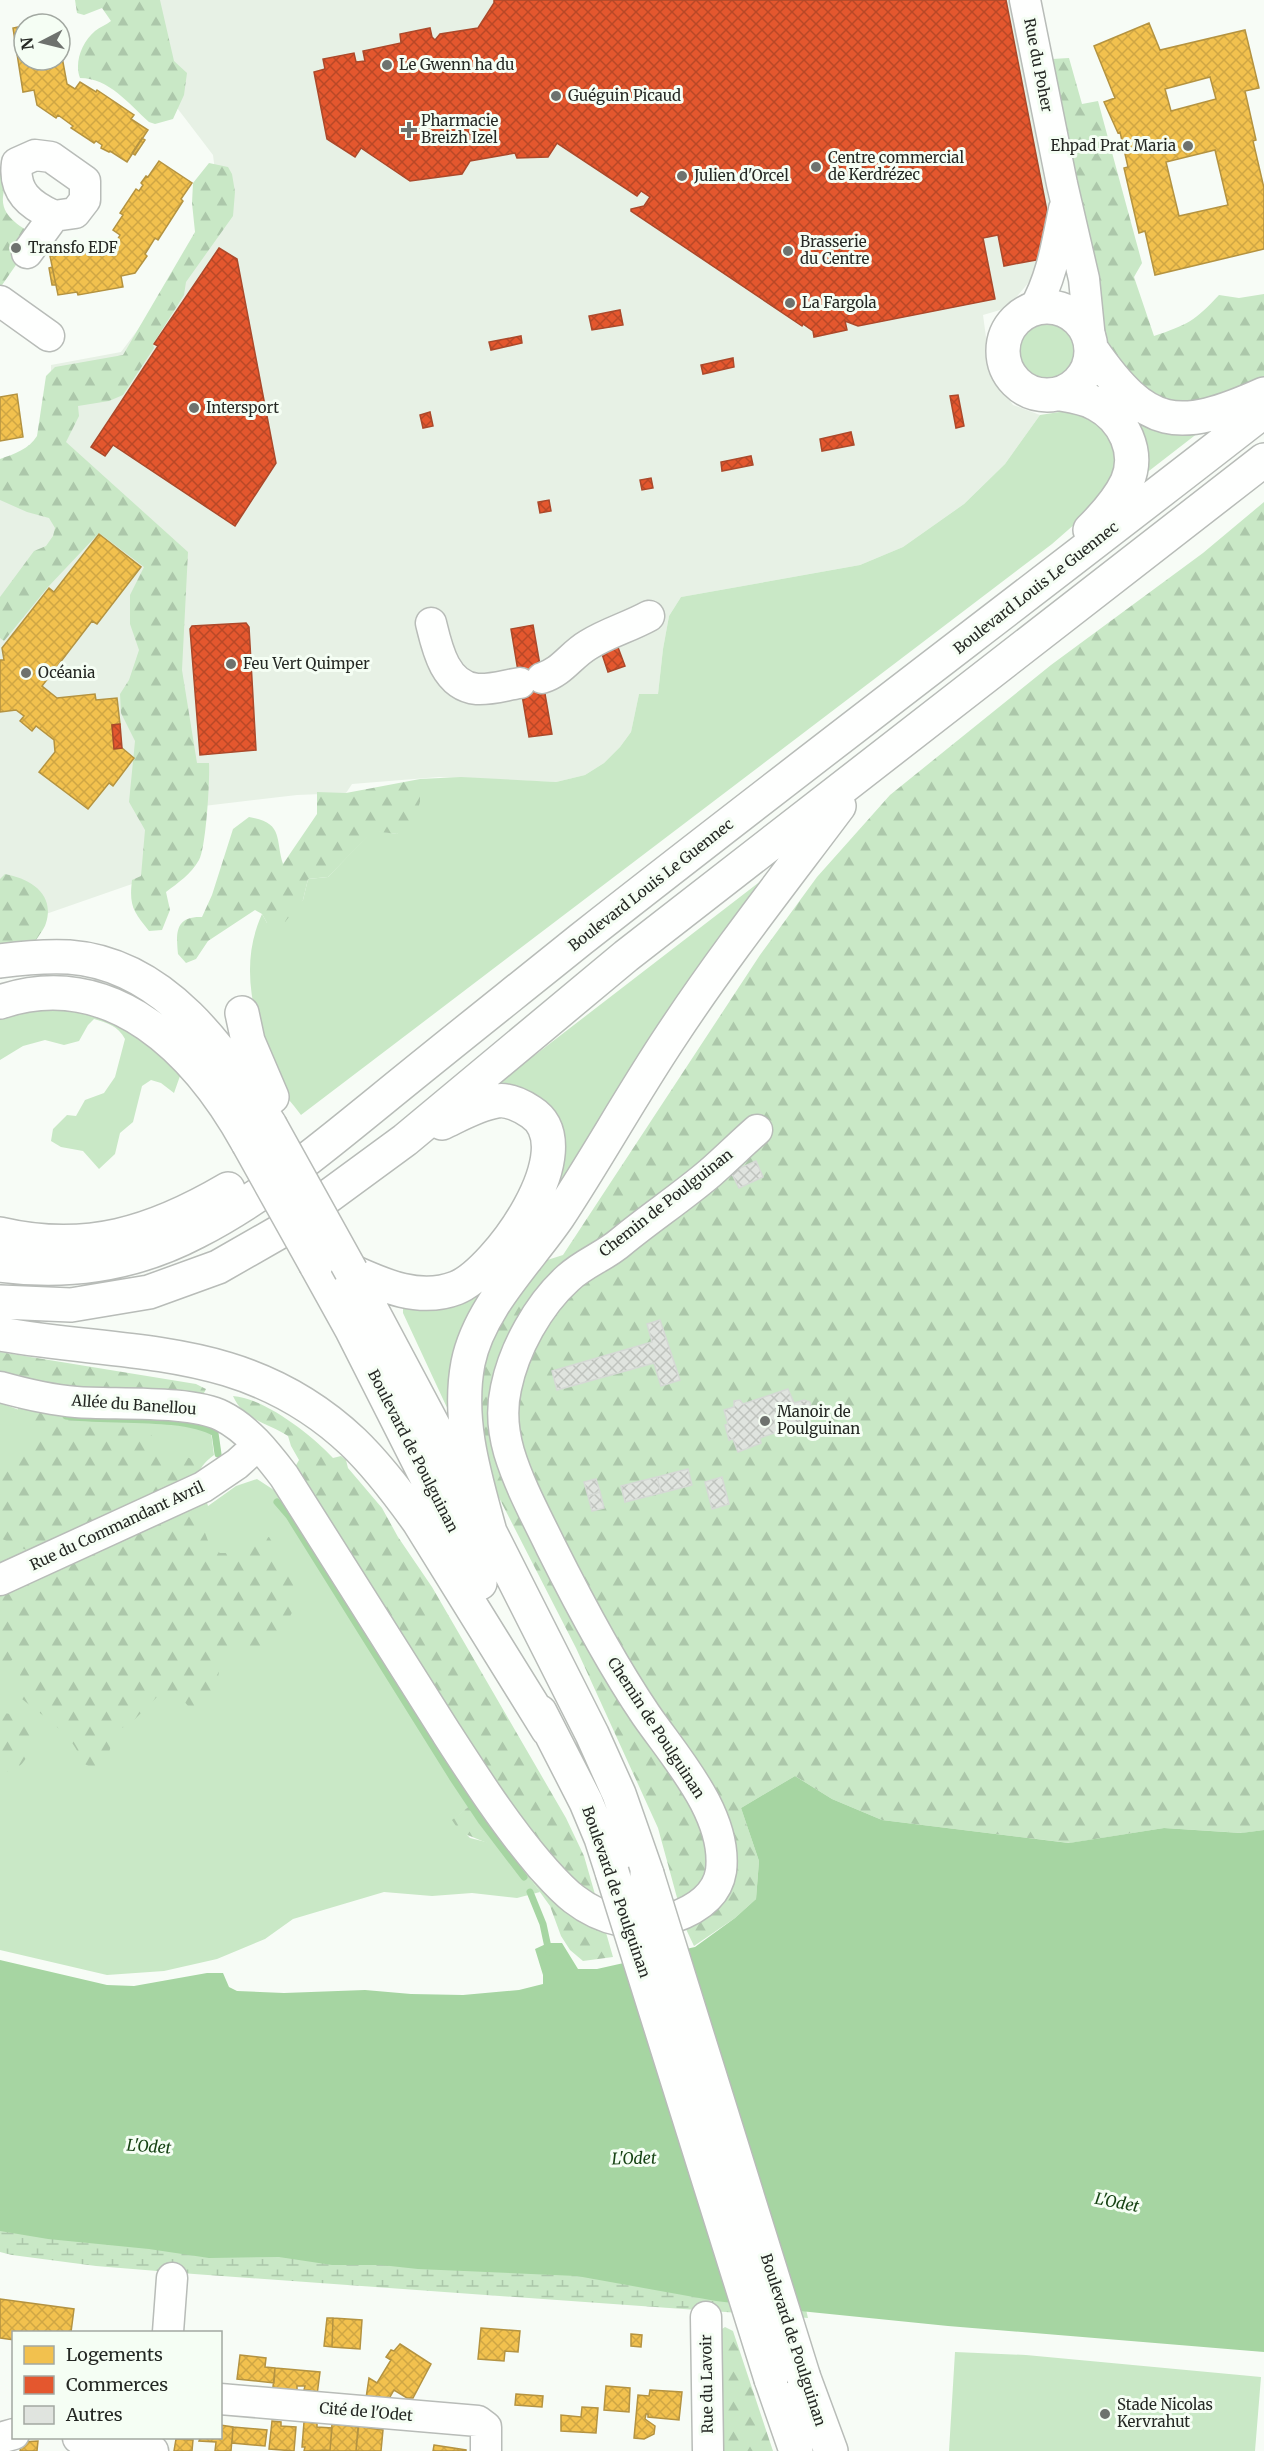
<svg xmlns="http://www.w3.org/2000/svg" width="1264" height="2451" viewBox="0 0 1264 2451" font-family="Merriweather,serif">
  <defs>
    <pattern id="forest-firs" width="22" height="20" patternUnits="userSpaceOnUse" patternTransform="scale(1.5)"><rect width="22" height="20" fill="#c9e8c6"/><path d="M5 1l3.5 6h-7zM16 11l3.5 6h-7z" fill="#acc7aa"/></pattern>
    <pattern id="wetland-marsh" width="20" height="14" patternUnits="userSpaceOnUse" patternTransform="scale(1.5)"><rect width="20" height="14" fill="#c9e8c6"/><path d="M1 5h8M5 5V1M11 12h8M15 12V8" fill="none" stroke="#acc7aa"/></pattern>
    <pattern id="homes-cross-hatch" width="8" height="8" patternUnits="userSpaceOnUse" patternTransform="scale(1.5)"><rect width="8" height="8" fill="#f2c14e"/><path d="M0 0l8 8M0 8l8-8" fill="none" stroke="#cfa644"/></pattern>
    <pattern id="shops-cross-hatch" width="8" height="8" patternUnits="userSpaceOnUse" patternTransform="scale(1.5)"><rect width="8" height="8" fill="#e4572e"/><path d="M0 0l8 8M0 8l8-8" fill="none" stroke="#b94827"/></pattern>
    <pattern id="building-cross-hatch" width="8" height="8" patternUnits="userSpaceOnUse" patternTransform="scale(1.5)"><rect width="8" height="8" fill="#e0e4df"/><path d="M0 0l8 8M0 8l8-8" fill="none" stroke="#c0c4bf"/></pattern>
  </defs>
  <rect width="100%" height="100%" fill="#f7fcf6"/>
  <!-- built -->
  <path fill="#e7f1e5" d="M121 0H1009L1050 208 1035 275 1007 308 983 315 991 375 1013 405 1040 415 1005 464 964 504 903 547 860 565 681 597 669 616 663 649 658 694H639L631 732 620 747 604 763 585 775 556 782 439 777 352 784 346 793 297 795 187 808 178 868 0 930V465L51 434V365L121 352 221 219 213 155 139 58Z"/>
  <!-- green -->
  <path fill="#c9e8c6" d="M1017 353a30 30 0 1 1 60 0a30 30 0 1 1-60 0Z
    M1072 410 1092 413 1116 434 1119 474 1092 509 1052 544 301 1115C292 1103 280 1090 273 1077 269 1067 267 1056 264 1046 250 1001 242 958 262 914L267 923 303 900 308 879 328 877 373 830 397 834 420 802V779L461 777 556 782 585 775 604 763 620 747 631 732 639 694H658L663 649 669 616 681 597 860 565 903 547 964 504 1005 464 1040 415Z
    M1137 414 1207 426 1145 474 1135 425Z
    M788 860 449 1412 403 1313V1301L433 1303 560 1156 489 1085 519 1059 535 1055Z
    M68 1004C114 1023 146 1036 180 1076L174 1093 161 1083 151 1080 142 1086 133 1122 120 1133 115 1154 99 1169 83 1151 61 1147 51 1141 53 1129 67 1115 76 1116 85 1100 104 1093 115 1077 125 1039C118 1026 108 1023 94 1019L88 1025 79 1041 64 1045 45 1040 23 1046 0 1060V1013Z
    M0 1403 25 1412 105 1417 198 1419 211 1432 214 1455C190 1473 201 1480 208 1506L236 1486 257 1479 280 1494 477 1800 453 1820 470 1838 490 1843 512 1853 540 1892 517 1898 472 1893 432 1896 384 1892 293 1919 265 1939 217 1959 164 1971 107 1975 0 1950Z
    M955 2352 1026 2355 1261 2377 1255 2451H949Z"/>
  <!-- forest -->
  <path fill="url(#forest-firs)" d="M75 0H160L174 61 187 73 184 95 173 119 155 124 149 122C129 104 109 78 80 78 74 62 82 42 95 31 100 27 106 25 111 21L102 8 84 15 77 13Z
    M1069 58 1082 104 1098 101 1142 263 1134 277 1154 336C1187 325 1195 321 1219 295L1239 298 1264 294V381L1208 403 1149 401 1105 357 1052 59Z
    M209 163 228 167 232 174 235 192 233 216 186 282 184 295 153 344 154 348 123 395 109 401 78 406 79 416 66 442 188 552 182 670 197 763H209C210 780 206 848 199 860 191 874 178 883 166 892L170 910 162 930 149 931C133 911 129 906 132 880L141 876 145 830 129 802 135 741 121 713 120 694 129 680 139 650 130 624V595L144 567 99 533 48 587 4 641 0 638V597L34 551 46 546 53 536 55 528 49 518 27 512 0 500V459C14 454 29 449 37 436L46 376 55 367 123 355 195 232 192 203 193 183Z
    M0 167 5 172C5 181 4 188 3 197 1 217 22 227 36 236L0 288Z
    M1264 502V1830L1242 1833 1164 1828 1070 1843 882 1820 832 1799 795 1776 741 1808 759 1861 756 1899 735 1918 694 1946 685 1927 658 1828 576 1648 495 1490 475 1419 476 1377 489 1338 541 1262 563 1255 760 955 817 877 890 795 1051 665 1203 553Z
    M420 779V802L413 823 397 834 373 831 328 877 308 879 303 900 285 922 267 923 262 914 255 910 208 941 196 959 186 963 178 954C176 933 175 916 202 917L212 895 233 829 249 817C284 823 275 838 283 864L317 814V792L346 793Z
    M5 874C31 879 55 894 46 923 44 930 37 937 34 944L0 947V879Z
    M0 1352 196 1384 206 1389 203 1395 136 1396 144 1425 155 1440 153 1452C172 1459 181 1449 200 1465L187 1504 199 1517 210 1546 220 1553H242L257 1539 269 1537 302 1591 287 1623 272 1642 251 1651 239 1650 220 1660C219 1681 215 1693 202 1709L188 1706 176 1691H163L129 1725 111 1732C113 1748 108 1760 96 1770L81 1762C78 1738 41 1715 22 1699L20 1675 25 1666 22 1650 4 1668 0 1684V1586L33 1553 0 1538V1451L4 1459 31 1455 39 1428 18 1419V1382L0 1377Z
    M233 1396C264 1398 312 1435 333 1458L341 1456 346 1460 348 1468 382 1508 398 1537 432 1587 566 1818 584 1856 613 1957 583 1961 570 1950 561 1936 550 1906 512 1853 460 1832 452 1820 477 1800 295 1467 299 1460 291 1446 288 1436C269 1423 243 1420 233 1396Z
    M1 1713C24 1714 38 1724 31 1748 28 1756 22 1766 14 1770 10 1772 4 1772 0 1773Z
    M725 2327 733 2331 773 2451H717L716 2333Z"/>
  <!-- wetland -->
  <path fill="url(#wetland-marsh)" d="M0 2173 788 2232 808 2318 194 2274 96 2266 12 2255 0 2252Z"/>
  <!-- water -->
  <path fill="#a6d5a2" d="M795 1776 832 1799 882 1820 1069 1843 1164 1828 1241 1833 1264 1830V2352L948 2326 800 2311 716 2301 577 2276 418 2269 381 2265H332L279 2257 209 2258 149 2249 48 2239 0 2231V1960L107 1985 134 1986 207 1973H223L229 1987 237 1991 284 1993 365 1990 411 1994 463 1995 519 1990 543 1984V1975L535 1949 548 1943H562L578 1969H597L695 1947 735 1918 756 1899 759 1861 741 1808Z"/>
  <!-- homes -->
  <path fill="url(#homes-cross-hatch)" stroke="#b49341" stroke-width="1.5" fill-rule="evenodd" d="M1149 23 1160 50 1245 30 1259 88 1245 91 1256 140 1253 141 1264 188V249L1155 275 1145 231 1139 233 1124 168 1128 167 1120 132 1118 133 1104 102 1115 98 1094 46ZM1210 77 1216 99 1171 111 1165 89ZM1215 150 1228 205 1179 216 1166 162Z
    M23 26 24 60H60V46L67 84 75 89 80 82 96 92 97 90 134 115 131 119 148 130 127 162 110 151 109 152 101 148 102 145 96 141 94 143 71 128 73 126 58 115 56 118 37 105 34 90 23 92 13 28Z
    M142 138 145 140 135 155 132 153Z
    M159 161 192 183 181 199 183 201 158 240 155 238 145 254 147 256 135 273 121 276 123 287 78 295 77 292 58 295 50 256 116 242 120 235 113 230 123 215 120 213 136 189 139 191 143 185 141 183 146 176 148 177Z
    M52 267 56 285H52L49 268Z
    M17 394 23 437 0 441V397Z
    M99 534 141 567 97 624 92 621 42 686 57 698 95 694 96 700 117 698 120 724 112 725 114 749 122 748 134 758 113 786 109 783 88 809 39 772 55 752 54 740 36 726 32 731 20 721 24 716 16 710 0 712V660H4L2 648 49 588 54 592Z
    M0 2299 74 2309 71 2332H14V2340L0 2338Z
    M327 2318H333L332 2347 324 2346Z
    M333 2318 362 2320 360 2349 332 2347Z
    M481 2328 520 2331 518 2352 505 2351 504 2361 478 2359Z
    M631 2334 642 2335 641 2347 631 2346Z
    M400 2344 431 2364 413 2398H407L394 2390 386 2404 365 2405 369 2378 377 2383 391 2360 386 2357 391 2350 394 2351Z
    M240 2355 266 2358 265 2367 275 2368 274 2383 237 2379Z
    M275 2368 320 2372 317 2395 309 2394V2390H304L305 2386H297V2391L272 2396Z
    M606 2386 630 2388 629 2412 604 2410Z
    M650 2390 682 2392 679 2420 648 2417V2414H646L645 2419 655 2426 654 2434 644 2439 634 2438 638 2395 649 2396Z
    M516 2394 543 2396 542 2407 515 2405Z
    M582 2407 598 2408 596 2433 561 2431V2415L581 2417Z
    M272 2421 281 2422V2426L296 2427 294 2451 269 2449Z
    M304 2422 317 2423V2427L332 2428 330 2450 304 2451 305 2447H302Z
    M359 2423 369 2424V2428L383 2430 381 2451H356Z
    M332 2424 358 2427 356 2451H330Z
    M220 2425 233 2427 231 2451H215L216 2442 199 2441 200 2438H220Z
    M233 2427 267 2430 265 2446 232 2443Z
    M176 2439 193 2440 192 2451H174Z
    M38 2441 37 2451H20L22 2442Z
    M434 2445 466 2450V2451H433Z"/>
  <!-- shops -->
  <path fill="url(#shops-cross-hatch)" stroke="#ab492b" stroke-width="1.5" d="M494 0H1006L1047 211 1041 259 1004 266 998 235 983 238 995 299 858 326 845 321 847 330 814 337 813 331 803 324 802 326 631 211V209L644 206 650 197 641 191 637 196 557 143 548 157 517 158 515 153 470 161 462 174 410 181 361 148 355 157 327 139 314 72 325 69 323 59 354 53 356 62 365 61 363 51 401 43 400 34 430 28 432 37 435 40 440 34 478 28 494 3Z
    M219 248 237 259 276 463 235 526 113 445 105 456 91 447 158 346 154 344Z
    M620 310 623 325 592 330 589 316Z
    M521 336 522 343 491 350 489 342Z
    M733 358 734 367 703 374 701 365Z
    M958 395 964 426 956 428 950 396Z
    M430 412 433 426 423 428 420 415Z
    M851 432 854 445 822 451 820 439Z
    M751 456 753 465 722 471 721 462Z
    M651 478 653 488 642 490 640 480Z
    M549 500 551 511 540 513 538 502Z
    M246 623 249 627 256 750 200 755 190 629 192 626Z
    M533 625 552 734 529 737 511 629Z
    M616 642 625 666 608 672 600 648Z
    M120 724 122 748 114 749 112 725Z"/>
  <g fill="none" stroke-linecap="round" stroke-linejoin="round">
    <!-- stream -->
    <path stroke="#a6d5a2" stroke-width="7" d="M66 1416C106 1422 182 1414 215 1433L218 1454
      M277 1502 289 1516 452 1777 482 1822 524 1877
      M530 1892 543 1924 549 1952"/>
  </g>
  <!-- building -->
  <path fill="url(#building-cross-hatch)" stroke="#d5d9d5" stroke-width="1.5" d="M756 1161 763 1177 739 1188 731 1172Z
    M660 1320 680 1380 661 1386 654 1363 557 1390 552 1371 652 1342 647 1324Z
    M788 1389 794 1403 804 1400 810 1402 812 1412 809 1417 810 1421 805 1423V1420L799 1422 800 1424 760 1438 761 1443 738 1452 733 1439 729 1440 725 1425 728 1424 724 1410 734 1407V1401L740 1400 743 1404Z
    M688 1469 692 1485 661 1493 657 1477Z
    M657 1477 661 1493 625 1502 621 1486Z
    M722 1477 729 1504 712 1509 705 1482Z
    M596 1479 600 1492 588 1496 584 1482Z
    M600 1492 604 1508 592 1511 588 1496Z"/>
  <g fill="none" stroke-linecap="round" stroke-linejoin="round">
    <!-- minor casing -->
    <g stroke="#b8bcb8" stroke-width="33">
      <path id="minor" d="M1025 0 1062 184 1084 279 1090 339
        M35 155 51 157 85 181V200L75 213 54 216C30 205 13 192 17 163Z
        M27 253 54 216
        M0 301 49 336
        M1034 309C1052 278 1057 243 1064 209
        M431 623C437 648 445 686 477 689 491 690 506 685 520 683
        M542 678C562 672 571 655 588 645 607 633 629 627 649 616
        M0 1387C25 1394 50 1400 76 1402 114 1405 191 1400 222 1416 248 1429 267 1454 284 1476 339 1562 393 1648 447 1734 476 1779 505 1824 540 1865 551 1877 561 1889 574 1899 601 1920 639 1930 672 1918 695 1910 717 1897 721 1871 728 1815 675 1757 646 1715 610 1662 580 1605 551 1547 536 1516 519 1485 509 1452 503 1431 501 1410 506 1388 514 1349 538 1305 568 1278 584 1263 605 1256 621 1242 650 1218 682 1197 710 1173 726 1159 741 1144 757 1130
        M0 1580 203 1487 237 1464 258 1445
        M706 2317 708 2451
        M168 2332 172 2278
        M220 2399 478 2421 486 2427V2451
        M0 2438 14 2434
        M78 2438 153 2451"/>
    </g>
    <!-- major casing -->
    <g stroke="#b8bcb8" stroke-width="36">
      <path id="major" d="M1003 351a44 44 0 1 1 88 0a44 44 0 1 1-88 0Z
        M1092 350C1147 429 1177 433 1264 394
        M1061 394C1073 396 1086 398 1096 404 1124 419 1140 452 1127 482 1118 501 1104 516 1090 530
        M0 961C22 958 47 956 69 957 165 964 224 1051 270 1125
        M0 1002C113 964 198 1053 248 1143
        M242 1013 248 1041 272 1097
        M0 1234C86 1254 153 1233 228 1189
        M0 1265C68 1274 135 1264 196 1232 263 1198 322 1148 380 1101 446 1047 513 994 580 940 806 762 1037 588 1264 411
        M316 1265 352 1330 480 1583
        M351 1271 490 1532 592 1734 619 1794 647 1874
        M351 1271C384 1286 420 1302 456 1288 497 1272 586 1147 531 1112 522 1106 508 1099 497 1101 478 1104 459 1115 442 1123
        M0 1302 71 1305 149 1292 218 1267 281 1231 405 1140 626 956 1264 460
        M0 1334C132 1357 247 1342 353 1442 378 1466 399 1494 419 1522L548 1730
        M490 1532C475 1477 457 1421 468 1363 479 1308 527 1262 558 1217 597 1158 631 1096 671 1036 723 957 782 882 839 806
        M540 1712 586 1802 601 1838 612 1872
        M804 2378 831 2451
        M771 2379 796 2451"/>
    </g>
    <!-- minor -->
    <use href="#minor" stroke="#fefffe" stroke-width="30"/>
    <!-- major -->
    <use href="#major" stroke="#fefffe" stroke-width="33"/>
    <!-- major-bridge casing -->
    <g stroke="#b8bcb8" stroke-width="36" stroke-linecap="butt">
      <path id="major-bridge" d="M270 1125 351 1271
        M248 1143 316 1265
        M612 1872 771 2379
        M647 1874 804 2378"/>
    </g>
    <!-- major-bridge -->
    <use href="#major-bridge" stroke="#fefffe" stroke-width="33"/>
  </g>
  <!-- markers -->
  <g fill="#6e726e" stroke="#f5fef4" stroke-width="2">
    <circle cx="387" cy="65" r="6"/>
    <circle cx="556" cy="96" r="6"/>
    <path d="M406 121h6v6h6v6h-6v6h-6v-6h-6v-6h6z"/>
    <circle cx="1188" cy="146" r="6"/>
    <circle cx="816" cy="167" r="6"/>
    <circle cx="682" cy="176" r="6"/>
    <circle cx="16" cy="248" r="6"/>
    <circle cx="788" cy="251" r="6"/>
    <circle cx="790" cy="303" r="6"/>
    <circle cx="194" cy="408" r="6"/>
    <circle cx="231" cy="664" r="6"/>
    <circle cx="26" cy="673" r="6"/>
    <circle cx="765" cy="1421" r="6"/>
    <circle cx="1105" cy="2414" r="6"/>
  </g>
  <g text-anchor="middle" stroke-width="6" stroke-linejoin="round" paint-order="stroke">
    <!-- poi labels -->
    <g font-size="15" fill="#252824" stroke="#f5fef4" text-anchor="start">
      <text x="399" y="70">Le Gwenn ha du</text>
      <text x="568" y="101">Guéguin Picaud</text>
      <text x="421" y="126">Pharmacie<tspan x="421" dy="17">Breizh Izel</tspan></text>
      <text x="1176" y="151" text-anchor="end">Ehpad Prat Maria</text>
      <text x="828" y="163">Centre commercial<tspan x="828" dy="17">de Kerdrézec</tspan></text>
      <text x="694" y="181">Julien d'Orcel</text>
      <text x="800" y="247">Brasserie<tspan x="800" dy="17">du Centre</tspan></text>
      <text x="28" y="253">Transfo EDF</text>
      <text x="802" y="308">La Fargola</text>
      <text x="206" y="413">Intersport</text>
      <text x="243" y="669">Feu Vert Quimper</text>
      <text x="38" y="678">Océania</text>
      <text x="777" y="1417">Manoir de<tspan x="777" dy="17">Poulguinan</tspan></text>
      <text x="1117" y="2410">Stade Nicolas<tspan x="1117" dy="17">Kervrahut</tspan></text>
    </g>
    <!-- street labels -->
    <g font-size="15" fill="#252824" stroke="#f5fef4">
      <text transform="translate(1038 65) rotate(79)" y="5">Rue du Poher</text>
      <text transform="translate(1036 588) rotate(-38)" y="5">Boulevard Louis Le Guennec</text>
      <text transform="translate(651 885) rotate(-38)" y="5">Boulevard Louis Le Guennec</text>
      <text transform="translate(666 1203) rotate(-38)" y="5">Chemin de Poulguinan</text>
      <text transform="translate(134 1405) rotate(4)" y="5">Allée du Banellou</text>
      <text transform="translate(413 1451) rotate(63)" y="5">Boulevard de Poulguinan</text>
      <text transform="translate(117 1526) rotate(-25)" y="5">Rue du Commandant Avril</text>
      <text transform="translate(656 1728) rotate(57)" y="5">Chemin de Poulguinan</text>
      <text transform="translate(616 1892) rotate(71)" y="5">Boulevard de Poulguinan</text>
      <text transform="translate(793 2340) rotate(72)" y="5">Boulevard de Poulguinan</text>
      <text transform="translate(707 2384) rotate(-91)" y="5">Rue du Lavoir</text>
      <text transform="translate(366 2412) rotate(5)" y="5">Cité de l'Odet</text>
    </g>
    <!-- water labels -->
    <g font-size="16" font-style="italic" fill="#174314" stroke="#f5fef4">
      <text transform="translate(149 2146) rotate(4)" y="6">L'Odet</text>
      <text transform="translate(634 2158) rotate(-1)" y="6">L'Odet</text>
      <text transform="translate(1117 2202) rotate(11)" y="6">L'Odet</text>
    </g>
  </g>
  <!-- legend -->
  <rect x="12" y="2331" width="210" height="108" fill="#f5fef4" stroke="#a2a8a1" stroke-width="1.5"/>
  <rect x="24" y="2346" width="30" height="18" fill="#f2c14e" stroke="#a2a8a1" stroke-width="1.5"/>
  <text x="66" y="2361" font-size="18" fill="#252824">Logements</text>
  <rect x="24" y="2376" width="30" height="18" fill="#e4572e" stroke="#a2a8a1" stroke-width="1.5"/>
  <text x="66" y="2391" font-size="18" fill="#252824">Commerces</text>
  <rect x="24" y="2406" width="30" height="18" fill="#e0e4df" stroke="#a2a8a1" stroke-width="1.5"/>
  <text x="66" y="2421" font-size="18" fill="#252824">Autres</text>
  <!-- north arrow -->
  <g transform="translate(42 42) rotate(263)"><circle r="28" fill="#f5fef4" stroke="#a2a8a1" stroke-width="1.5"/>
  <path d="M0-4.5L10 22L0 15L-10 22Z" fill="#6e726e"/>
  <text y="-9" font-size="16" font-weight="bold" text-anchor="middle" fill="#252824">N</text>
  </g>
</svg>
